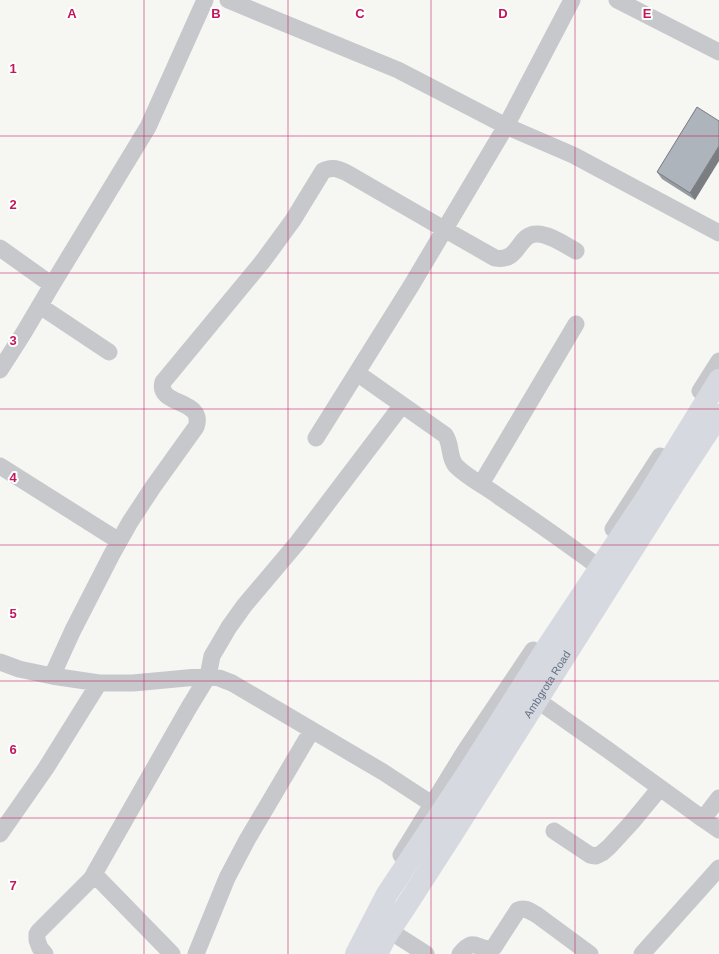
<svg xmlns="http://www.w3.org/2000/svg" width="719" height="954" viewBox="0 0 719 954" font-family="Helvetica,sans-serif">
  <rect width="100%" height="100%" fill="#f6f6f3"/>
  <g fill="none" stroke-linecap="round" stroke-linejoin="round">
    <!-- minor -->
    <path stroke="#c6c8cc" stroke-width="17" d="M228 0 398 70 506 126 573 155 719 233
      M617 0 719 52
      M0 248 52 285
      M40 306 109 352
      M0 370 23 334 52 285 148 127 205 0
      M357 373 445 435C452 444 448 457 456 466 469 479 487 487 501 498 532 519 562 540 592 562
      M700 391 719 361
      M316 438 411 286 506 126 572 0
      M0 466 119 541
      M481 484 576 324
      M613 529 660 456
      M0 662 19 669 52 676 99 683H133L208 676 219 678 232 683 383 772 432 804
      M52 676 73 630 112 554 130 522 153 487 196 427C206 399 156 406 163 382L263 261 293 220 323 171C332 166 339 169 347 173L444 229 495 258C519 263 518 234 536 234 548 233 565 245 576 251
      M537 700 608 750 703 819 719 830
      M703 819 719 798
      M554 831 590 855 596 856 602 853 609 847 632 822 660 788
      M0 834 46 768 99 683
      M401 855 465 751 533 650
      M94 874 172 954
      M390 931 426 954
      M45 954 40 948 37 940V934L39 931 91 879 94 874 188 709 208 676 212 656 229 627 244 606 298 542 402 405
      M196 954 227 878 247 840 312 730
      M460 954C472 940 473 945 487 949L494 947 518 910C525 907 530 911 537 915L590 954
      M642 954 719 868"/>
    <!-- primary -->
    <g stroke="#d6d9df" stroke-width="22">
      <path d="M356 954 387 894 470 769 550 643 649 494 719 380"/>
      <path id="s1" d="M377 954 386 936 406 906 451 836 677 479 719 415"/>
    </g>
  </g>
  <!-- wall -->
  <path fill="#969ba1" d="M697 107 695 200 662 179 657 172Z"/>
  <!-- shaded-wall -->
  <path fill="#7a7e83" d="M719 146V161L695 200 690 193Z"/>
  <!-- building -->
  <path fill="#aeb4bb" stroke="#7a7e83" d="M697 107 719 121V146L690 193 657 172Z"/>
  <!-- grid -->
  <path fill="none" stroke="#c2185b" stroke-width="1" stroke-opacity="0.55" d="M144 0V954M288 0V954M431 0V954M575 0V954M0 136H719M0 273H719M0 409H719M0 545H719M0 681H719M0 818H719"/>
  <g text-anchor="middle" stroke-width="4" stroke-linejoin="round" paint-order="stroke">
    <!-- street labels -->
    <g font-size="11" fill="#647085" stroke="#fff">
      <text dy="4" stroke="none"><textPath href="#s1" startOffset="319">Ambgrota Road</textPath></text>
    </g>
  </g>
  <g font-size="13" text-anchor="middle" font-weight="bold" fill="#c2185b" stroke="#fff" stroke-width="4" stroke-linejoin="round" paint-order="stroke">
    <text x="72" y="18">A</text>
    <text x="216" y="18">B</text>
    <text x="360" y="18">C</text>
    <text x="503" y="18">D</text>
    <text x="647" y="18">E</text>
    <text x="13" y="73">1</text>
    <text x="13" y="209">2</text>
    <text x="13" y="345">3</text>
    <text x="13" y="482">4</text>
    <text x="13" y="618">5</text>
    <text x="13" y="754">6</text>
    <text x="13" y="890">7</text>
  </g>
</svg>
